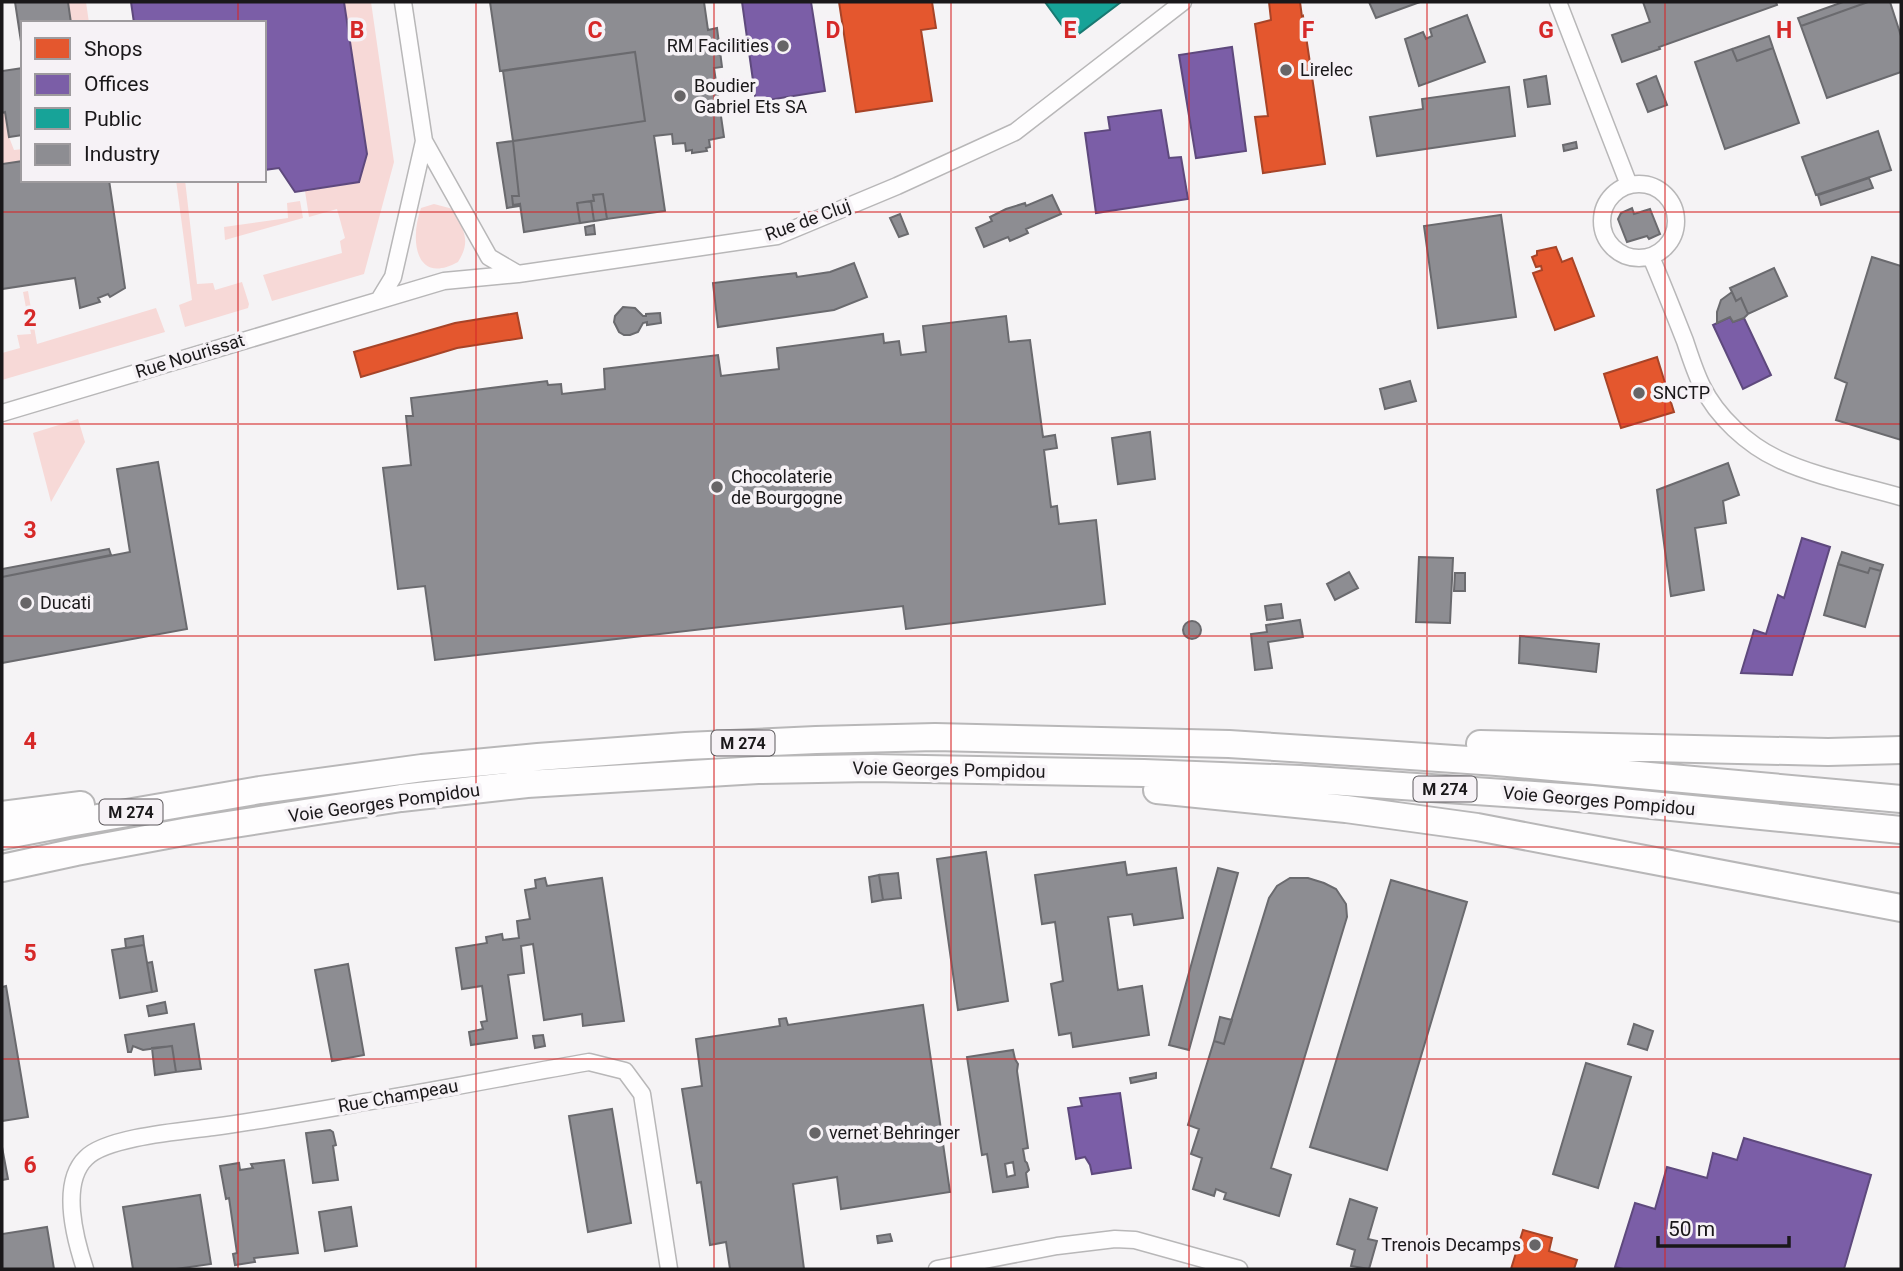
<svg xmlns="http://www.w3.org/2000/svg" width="1903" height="1271" viewBox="0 0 1903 1271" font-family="Roboto,sans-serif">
  <rect width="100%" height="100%" fill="#f5f3f5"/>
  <!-- green -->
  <path fill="#f7d9d7" d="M68 2H86L89 23H71Z
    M344 2H371L394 162 364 274 272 301 263 275 342 253 340 241 345 238 337 209 309 217 305 191 359 182 367 154Z
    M5 112 9 137 14 150 23 149V161L2 164V113Z
    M176 180H185L197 284 213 283 215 290 242 282 249 304 248 308 185 327 179 305 192 300Z
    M300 201 303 218 225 240 224 227 288 218 287 203Z
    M434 204 453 209C463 230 472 240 458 262 414 286 410 238 421 208Z
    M28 291 37 344 156 308 165 332 2 380V353L20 348 17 335 31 334 23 292Z
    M78 419 85 442 51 502 33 433Z"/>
  <!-- shops -->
  <path fill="#e4572e" stroke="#a74428" stroke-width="2" d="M839 2H932L936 28 921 30 932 101 856 112Z
    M1269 2H1300L1302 17 1303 16 1325 164 1263 173 1255 117 1268 116 1255 24 1271 20Z
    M1556 247 1562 262 1572 258 1594 316 1555 330 1533 273 1542 270 1541 266 1536 267 1532 257 1537 255V251Z
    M517 313 522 338 457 348 361 377 354 352 455 323Z
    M1657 357 1674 412 1621 428 1604 374Z
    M1523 1230 1552 1238 1549 1251 1577 1260 1574 1269H1511Z"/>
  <!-- offices -->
  <path fill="#7b5ea7" stroke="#5e497d" stroke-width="2" d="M131 2H344L367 154 359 182 295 192 279 168 264 170V23H134Z
    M742 2H811L825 91 756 102Z
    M1232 47 1246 151 1196 158 1179 55Z
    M1161 110 1169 158 1181 157 1188 199 1096 213 1085 133 1110 130 1108 117Z
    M1730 317 1733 322 1744 318 1771 375 1743 389 1713 325Z
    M1802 538 1830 547 1792 675 1741 673 1754 630 1766 634 1778 595 1784 598Z
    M1120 1093 1131 1168 1092 1174 1090 1165 1085 1157 1076 1159 1068 1108 1082 1106 1080 1098Z
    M1744 1138 1871 1175 1844 1269H1623L1615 1267 1635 1203 1655 1209 1667 1167 1707 1178 1713 1153 1737 1160Z"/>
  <!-- public -->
  <path fill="#17a398" stroke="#187972" stroke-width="2" d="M1045 2H1121L1072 39Z"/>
  <!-- industry -->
  <path fill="#8d8d92" stroke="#6a6a6e" stroke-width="2" fill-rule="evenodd" d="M15 2H68L71 23H23V55Z
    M490 2H704L708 30 717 28 722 67 714 68 724 137 709 140 710 147 706 148 707 151 692 153V150L686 151 685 143 673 144 672 134 654 136 665 211 607 219 603 194 593 195 594 201 577 203 580 223 524 232 520 204 513 205 512 196H519L513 141 645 121 635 52 500 71Z
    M1369 2H1420L1376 18Z
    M1643 2H1776L1777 5 1659 47 1660 49 1622 62 1612 35 1650 22Z
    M1843 2H1868L1801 26 1798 18Z
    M1868 2H1890L1901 36V72L1827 98 1801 26Z
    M1467 15 1485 62 1419 86 1405 39 1423 32 1426 39 1432 36 1430 29Z
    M1769 36 1773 48 1737 61 1732 49Z
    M1773 48 1799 123 1725 149 1695 62 1732 49 1737 61Z
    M635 52 645 121 513 141 503 71Z
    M23 68V135L9 137 5 112 2 113V71Z
    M1546 76 1550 104 1528 107 1524 80Z
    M1656 76 1667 105 1648 112 1637 84Z
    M1509 87 1515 136 1377 156 1370 117 1423 109 1422 99Z
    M1878 131 1891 170 1816 195 1802 157Z
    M513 141 519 196H512L513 205 520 204V206L507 208 497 143Z
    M1576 142 1577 148 1564 151 1563 145Z
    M23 161V180H109L125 288 110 297 108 294 98 298 100 302 80 308 75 278 2 289V164Z
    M1869 178 1873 188 1821 205 1818 195Z
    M603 194 607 219 594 221 591 201H594L593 195Z
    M1052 195 1061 214 1026 229 1028 233 1010 241 1008 237 984 247 976 228 992 221 990 217 1006 209 1025 203 1026 206Z
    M591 201 594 221 580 223 577 203Z
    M1632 208 1634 214 1650 209 1660 234 1649 239 1647 236 1627 242 1618 219 1621 213Z
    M900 214 908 234 899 237 890 218Z
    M1501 215 1516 317 1438 328 1424 226Z
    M594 225 595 234 586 235 585 227Z
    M1872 257 1901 266V440L1836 420 1847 383 1835 378Z
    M854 263 867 297 834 310 718 327 713 283 796 273 797 277 830 272Z
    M1774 268 1787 296 1748 314 1741 298 1736 301 1730 288Z
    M1732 292 1736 301 1741 298 1748 314 1744 318 1733 322 1730 317 1717 323V312L1721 300Z
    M623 307 635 308 643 316H646V314L660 313 661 323 647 325V322L643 323 638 332 630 335H624L619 332 614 322 615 316Z
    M1006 316 1009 342 1030 340 1043 437 1055 435 1057 448 1044 450 1051 507 1057 506 1059 524 1096 520 1105 604 906 629 903 606 435 660 425 586 398 589 383 468 411 465 406 416H413L411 398 547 381 548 385 561 384 562 394 605 389 604 369 718 355 721 376 779 369 777 348 883 334 884 343 899 341 901 355 926 352 923 326Z
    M1410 381 1416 401 1385 409 1380 389Z
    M1150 432 1155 479 1118 484 1112 438Z
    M158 462 187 629 2 663V577L130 552 117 469Z
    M1728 463 1739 495 1723 501 1726 523 1695 528 1704 590 1671 596 1657 490Z
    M109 549 111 555 2 577V569Z
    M1842 552 1883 565 1881 571 1870 568 1868 573 1838 564Z
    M1419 557 1453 558 1450 623 1416 622Z
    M1838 564 1868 573 1870 568 1881 571 1865 627 1824 615Z
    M1349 572 1358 588 1335 600 1327 584Z
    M1455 573H1465V591H1454Z
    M1281 604 1283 618 1267 620 1265 606Z
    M1300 620 1303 637 1268 642 1272 668 1255 670 1251 634 1267 632 1266 625Z
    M1183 630a9 9 0 1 1 18 0a9 9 0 1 1-18 0Z
    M1520 636 1599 644 1596 672 1519 663Z
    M986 852 1008 1001 958 1010 937 859Z
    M1125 862 1127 875 1176 868 1183 918 1134 925 1132 914 1108 917 1118 990 1142 986 1149 1035 1073 1047 1071 1033 1059 1035 1051 984 1063 981 1055 922 1042 924 1035 875Z
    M1218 868 1238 873 1189 1050 1169 1045Z
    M898 873 901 898 883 900 879 875Z
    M879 875 883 900 872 902 869 877Z
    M545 878 547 886 602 878 624 1021 583 1026 582 1014 544 1020 533 944 521 946 524 973 508 975 517 1038 471 1045 469 1032 483 1029 481 1022 487 1021 482 986 462 989 456 948 487 943 486 937 502 934 503 940 519 938 517 921 530 919 525 890 536 888 535 880Z
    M1290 878H1308L1324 883 1336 889 1346 904 1347 917 1271 1168 1291 1175 1279 1216 1224 1199 1226 1193 1216 1189 1214 1196 1193 1189 1202 1158 1191 1154 1199 1129 1188 1125 1214 1041 1224 1044 1269 898 1277 886Z
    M1391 880 1467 902 1387 1170 1310 1147Z
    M143 936 144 945 126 948 125 939Z
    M144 945 152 992 120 998 112 950Z
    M152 962 157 991 152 992 147 963Z
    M348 964 364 1055 332 1061 315 970Z
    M6 986 28 1117 2 1121V987Z
    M165 1002 167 1013 149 1016 147 1006Z
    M923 1005 950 1192 841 1209 837 1177 793 1184 804 1269H730L726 1242 710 1245 701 1182 697 1183 682 1089 702 1086 696 1039 780 1026 779 1019 786 1018 788 1025Z
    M1220 1017 1232 1020 1224 1044 1214 1041Z
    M194 1024 201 1069 176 1072 172 1046 143 1050 133 1046 131 1052H128L125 1035Z
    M1634 1024 1653 1031 1647 1050 1628 1044Z
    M543 1035 545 1046 535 1048 533 1036Z
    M172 1046 176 1072 155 1075 152 1048Z
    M1013 1050 1015 1059 1018 1064 1017 1071 1028 1148 1023 1149 1025 1161 1027 1163 1029 1170 1026 1173 1028 1187 993 1192 987 1154 982 1155 967 1057ZM1013 1162 1015 1175 1007 1177 1005 1164Z
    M1586 1063 1631 1077 1598 1188 1553 1174Z
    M1156 1073V1078L1131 1083 1130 1078Z
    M612 1109 631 1223 588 1232 569 1116Z
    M330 1130 333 1132 336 1145 333 1146 338 1180 313 1183 306 1133Z
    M2 1147 8 1179 2 1180Z
    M284 1160 298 1253 254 1258 255 1262 235 1265 233 1254 237 1253 229 1198 226 1199 220 1166 239 1163 240 1170 253 1168 251 1164Z
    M200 1195 211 1264 176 1269H133L123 1207Z
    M1350 1199 1377 1208 1368 1239 1377 1241 1369 1269 1351 1266 1355 1250 1337 1244Z
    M351 1207 357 1246 325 1251 319 1212Z
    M47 1227 54 1269H2V1234Z
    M890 1234 892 1241 878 1243 877 1236Z"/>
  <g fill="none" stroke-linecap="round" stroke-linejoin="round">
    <!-- minor casing -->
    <g stroke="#b8b7b8" stroke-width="19">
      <path id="minor" d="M403 2 424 141 489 257 518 274
        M1558 2 1629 185
        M1602 221a37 37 0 1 1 74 0a37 37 0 1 1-74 0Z
        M1651 257C1663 285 1674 313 1685 341 1690 356 1695 372 1702 386 1717 417 1748 445 1778 459 1813 476 1863 486 1901 497
        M379 300 393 277 424 141
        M2 413 444 281 518 274 777 236 897 186 1015 132 1183 2
        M85 1269C75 1239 60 1183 86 1158 106 1137 183 1131 213 1127 264 1120 314 1111 365 1102 440 1090 514 1075 589 1062L625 1071 642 1094 669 1269
        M937 1269 1057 1246 1115 1239 1135 1240 1239 1269"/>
    </g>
    <!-- trunk casing -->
    <g stroke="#b8b7b8" stroke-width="30">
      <path id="trunk" d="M1480 744 1828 752 1901 750
        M1157 790 1346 809 1477 827 1901 908
        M2 815 81 805
        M2 836 69 823 260 790 422 768 538 757 686 746 816 740 935 737 1229 744 1367 753 1497 762 1901 799
        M2 868 76 852 189 831 401 798 527 784 758 770 872 768 1144 773 1300 779 1591 799 1901 830"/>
    </g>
    <!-- minor -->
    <use href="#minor" stroke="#fefdfe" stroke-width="16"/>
    <!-- trunk -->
    <use href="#trunk" stroke="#fefdfe" stroke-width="26"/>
  </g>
  <!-- grid -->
  <path fill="none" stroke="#d62828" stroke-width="2" stroke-opacity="0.55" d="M238 2V23M476 2V1269M714 2V1269M951 2V1269M1189 2V1269M1427 2V1269M1665 2V1269M238 180V1269M2 212H1901M2 424H1901M2 636H1901M2 847H1901M2 1059H1901"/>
  <!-- markers -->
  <g fill="#676567" stroke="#f6f2f6" stroke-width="2.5">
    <circle cx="783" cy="46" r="7"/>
    <circle cx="1286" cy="70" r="7"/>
    <circle cx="680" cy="96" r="7"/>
    <circle cx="1639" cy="393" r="7"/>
    <circle cx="717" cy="487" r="7"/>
    <circle cx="26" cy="603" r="7"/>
    <circle cx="815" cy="1133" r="7"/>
    <circle cx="1535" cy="1245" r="7"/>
  </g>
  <g text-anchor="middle" stroke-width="7" stroke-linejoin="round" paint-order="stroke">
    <!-- shield labels -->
    <g fill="#f6f2f6" stroke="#5c595c" stroke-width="2">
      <rect x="711.5" y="730.5" width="63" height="25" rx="5"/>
      <rect x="1413.5" y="776.5" width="63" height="25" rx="5"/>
      <rect x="99.5" y="799.5" width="63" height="25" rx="5"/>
    </g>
    <g font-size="16" font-weight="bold" fill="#1a181a">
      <text x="743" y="749">M 274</text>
      <text x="1445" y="795">M 274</text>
      <text x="131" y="818">M 274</text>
    </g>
    <!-- poi labels -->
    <g font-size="18" fill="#1a181a" stroke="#f6f2f6" text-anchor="start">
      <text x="769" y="52" text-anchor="end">RM Facilities</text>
      <text x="1300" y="76">Lirelec</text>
      <text x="694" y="92">Boudier<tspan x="694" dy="21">Gabriel Ets SA</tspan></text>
      <text x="1653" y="399">SNCTP</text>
      <text x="731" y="483">Chocolaterie<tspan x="731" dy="21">de Bourgogne</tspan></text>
      <text x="40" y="609">Ducati</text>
      <text x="829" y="1139">vernet Behringer</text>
      <text x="1521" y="1251" text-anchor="end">Trenois Decamps</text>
    </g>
    <!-- street labels -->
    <g font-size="18" fill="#1a181a" stroke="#f6f2f6">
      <text transform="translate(808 220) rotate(-20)" y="6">Rue de Cluj</text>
      <text transform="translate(190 356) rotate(-17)" y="6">Rue Nourissat</text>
      <text transform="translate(949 770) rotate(1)" y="6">Voie Georges Pompidou</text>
      <text transform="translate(1599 801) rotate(5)" y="6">Voie Georges Pompidou</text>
      <text transform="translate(384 803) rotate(-8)" y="6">Voie Georges Pompidou</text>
      <text transform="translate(398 1096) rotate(-10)" y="6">Rue Champeau</text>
    </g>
  </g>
  <g font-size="23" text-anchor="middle" font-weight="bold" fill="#d62828" stroke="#f6f2f6" stroke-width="7" stroke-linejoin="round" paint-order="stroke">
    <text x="357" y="38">B</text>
    <text x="595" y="38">C</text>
    <text x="833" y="38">D</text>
    <text x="1070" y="38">E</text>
    <text x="1308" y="38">F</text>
    <text x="1546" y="38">G</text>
    <text x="1784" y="38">H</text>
    <text x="30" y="326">2</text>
    <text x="30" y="538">3</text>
    <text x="30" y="749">4</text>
    <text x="30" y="961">5</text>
    <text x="30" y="1173">6</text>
  </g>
  <!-- border -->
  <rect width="1903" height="1271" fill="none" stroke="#1a181a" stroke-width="7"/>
  <!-- legend -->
  <rect x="21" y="21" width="245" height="161" fill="#f6f2f6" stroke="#9e9b9e" stroke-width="2"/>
  <rect x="35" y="38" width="35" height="21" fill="#e4572e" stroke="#9e9b9e" stroke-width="2"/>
  <text x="84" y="56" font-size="21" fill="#1a181a">Shops</text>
  <rect x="35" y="74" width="35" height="21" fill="#7b5ea7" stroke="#9e9b9e" stroke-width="2"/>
  <text x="84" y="91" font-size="21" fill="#1a181a">Offices</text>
  <rect x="35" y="108" width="35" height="21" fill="#17a398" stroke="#9e9b9e" stroke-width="2"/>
  <text x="84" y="126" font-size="21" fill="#1a181a">Public</text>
  <rect x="35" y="144" width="35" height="21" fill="#8d8d92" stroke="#9e9b9e" stroke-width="2"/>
  <text x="84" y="161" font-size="21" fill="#1a181a">Industry</text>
  <!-- scale -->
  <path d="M1658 1236v10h131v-10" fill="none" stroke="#1a181a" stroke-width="3.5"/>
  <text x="1668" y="1236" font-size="21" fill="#1a181a" stroke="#f6f2f6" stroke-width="5" paint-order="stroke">50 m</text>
</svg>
